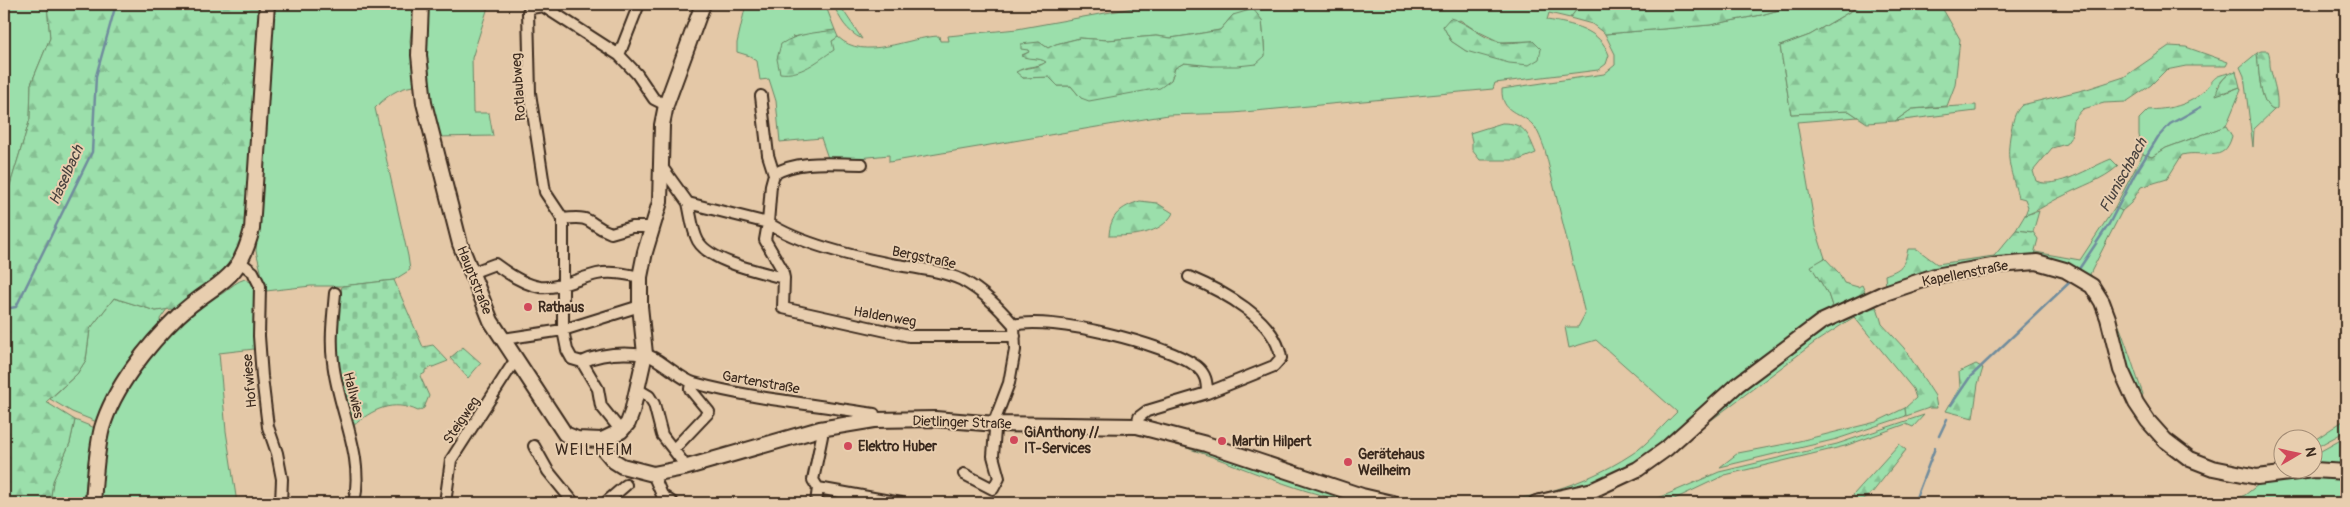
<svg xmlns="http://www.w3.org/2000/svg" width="2350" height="507" viewBox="0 0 2350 507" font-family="Pangolin,sans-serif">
  <defs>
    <pattern id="forest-firs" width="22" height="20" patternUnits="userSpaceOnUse" patternTransform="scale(1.25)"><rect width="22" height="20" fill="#9bdfab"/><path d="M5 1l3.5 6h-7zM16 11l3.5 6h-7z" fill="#86c093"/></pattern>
    <pattern id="cemetery-stones" width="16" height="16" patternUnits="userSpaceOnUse" patternTransform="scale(1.25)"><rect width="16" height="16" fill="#9bdfab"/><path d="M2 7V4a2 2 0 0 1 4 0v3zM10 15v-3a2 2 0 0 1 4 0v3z" fill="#86c093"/></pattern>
  </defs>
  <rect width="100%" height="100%" fill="#e4c8a7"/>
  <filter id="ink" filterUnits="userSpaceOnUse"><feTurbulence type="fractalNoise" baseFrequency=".02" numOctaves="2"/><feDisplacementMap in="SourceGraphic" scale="10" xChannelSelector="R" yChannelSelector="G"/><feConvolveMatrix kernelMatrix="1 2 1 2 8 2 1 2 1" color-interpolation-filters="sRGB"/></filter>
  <g filter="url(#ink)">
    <!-- green -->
    <path fill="#9bdfab" stroke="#6b8464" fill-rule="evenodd" d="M4 4H47L50 38 31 84 30 119 4 205Z
      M271 4H414L410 41 414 86C397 88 387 96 375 108L408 256 410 270 394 280 342 286H311L266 291 256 251Z
      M425 4H489L472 58 473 113H489L493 136 436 137 426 85Z
      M746 4H825L835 30 792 37 832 41 838 37C864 62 908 37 939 36L940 41H949L948 36 1017 29 1133 8H1211L1241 4H1581L1570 18 1549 13 1547 20C1572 24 1600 29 1609 55L1606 64 1598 70 1495 83 1493 89 1233 113 1168 115 889 162V155L829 161 821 138 780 142 776 101 769 79 760 80 757 61 750 56 737 52V43ZM1233 15 1262 20 1265 55 1212 66 1184 63 1175 68 1171 80 1081 98 1071 86H1058L1049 77 1023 78 1017 72C1026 65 1037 68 1047 62 1038 57 1031 60 1022 55L1029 52 1028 50 1039 42 1048 48 1056 44 1080 38 1107 40 1156 36 1171 38 1197 34 1220 30ZM1460 20 1475 30 1500 42 1533 41 1466 51 1451 41 1443 26Z
      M833 4H839L862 39C846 31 840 19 833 4Z
      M1800 4H1863L1810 35 1780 46 1791 114 1849 111 1858 117 1797 122 1815 227 1825 258 1812 267 1828 294 1833 309 1822 313 1733 383 1633 467 1588 486 1545 498 1511 503H1413L1410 502 1411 496C1421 498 1431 503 1441 503 1507 507 1576 491 1632 454 1648 444 1662 426 1677 412L1596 340 1569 348 1565 327H1578L1585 314 1545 150C1542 142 1538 130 1533 125 1520 111 1501 114 1502 89L1604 74 1615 65V54L1605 34 1710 25 1761 15Z
      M2257 53C2259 67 2259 106 2274 110L2254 129 2253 147 2244 76 2240 67Z
      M2229 73 2217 86 2225 93 2240 87 2241 90 2226 126 2166 148 2152 157 2143 154 2139 135V119L2148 110C2169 109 2189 106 2205 90 2216 78 2211 77 2229 73Z
      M1976 105V111L1895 121 1912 109Z
      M2115 207 2122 211 2090 274C2118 308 2128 354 2143 394L2139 403 2101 293 2033 258 2035 252 2080 260Z
      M2039 211 2033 232 2016 230 2025 215Z
      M245 279 254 284 257 294 254 349 219 353 226 431 237 503H97C100 479 100 451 107 427 125 369 164 338 206 298 226 298 228 284 245 279Z
      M114 298 156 311 167 309 160 319 161 326 97 422 72 412 50 399 77 374 86 360 90 329Z
      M1850 312 1854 317 1814 343 1666 454 1737 392 1824 324Z
      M1905 408 1906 416 1837 439 1720 467 1738 453 1791 443 1876 422Z
      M1924 415 1913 427 1906 424 1845 446 1725 475 1666 503H1638L1661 497 1719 472 1837 444Z
      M75 420 95 428 89 455 84 503H50L53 481 70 443Z
      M1115 428 1165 438 1289 480 1370 503C1348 503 1328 497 1307 491 1244 472 1179 438 1114 431Z
      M2346 437V469L2313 468 2312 456Z
      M2346 475V503H2226L2245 495 2263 481Z"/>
    <!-- forest -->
    <path fill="url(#forest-firs)" stroke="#6b8464" d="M47 4H261L250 134 247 229 244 242 221 280 176 312 171 309 156 311 114 298 90 329 86 360 77 374 46 402 75 420 70 443 53 481 50 503H4V205L30 119 31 84 50 38Z
      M1581 4H1800L1761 15 1710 25 1605 34 1592 24 1570 18Z
      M1863 4H1940L1960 39 1955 85 1947 106 1912 109 1895 121 1867 123 1849 111 1791 114 1780 46 1810 35Z
      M1253 9 1262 20 1265 56 1256 64 1238 66H1212L1184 63 1175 68 1171 80 1160 88 1089 101 1081 98 1071 86H1058L1049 77 1023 78 1016 72C1026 66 1037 69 1046 62 1039 57 1030 60 1021 56L1029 52 1028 50 1021 49V44L1039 42 1048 48 1056 44 1080 38 1107 40 1156 36 1171 38 1197 34 1220 30 1233 15Z
      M1450 18C1468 22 1482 39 1500 42 1510 44 1523 41 1533 41L1541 49 1539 59 1529 65 1509 63 1466 51 1451 41 1443 26Z
      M835 30 838 37 832 41 834 50C817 61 801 76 780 73L777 59 781 44C798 33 816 33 835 30Z
      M2169 46 2186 47 2228 62 2226 66H2186L2166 70 2151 85 2126 102 2104 103 2083 109 2073 120 2071 137 2066 144 2052 148 2033 171 2036 181C2057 190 2090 167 2111 159L2118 166C2103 180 2081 186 2063 196 2049 202 2039 211 2025 215L2028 207 2025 199 2018 197C2010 167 2005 158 2012 126 2014 117 2015 112 2022 105L2087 89 2124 77Z
      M2261 51H2268C2271 58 2269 64 2271 71 2274 84 2278 94 2277 108L2274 110C2259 106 2259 67 2257 53Z
      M2236 71 2240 87 2216 95C2218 84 2225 74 2236 71Z
      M1502 123C1525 123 1528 134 1536 153L1519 160H1480L1472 150V141L1470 133Z
      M2226 126 2232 136C2224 166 2204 149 2182 155L2167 179 2141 187 2131 203 2122 211 2115 207 2143 154 2152 157 2166 148Z
      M1140 201 1157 203 1173 213C1161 235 1132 236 1109 236 1110 215 1121 207 1140 201Z
      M2016 230 2033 232 2038 239 2033 258 1886 287 1885 275C1901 269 1904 267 1908 249H1917L1937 264 1994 256Z
      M1825 258 1838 272 1844 283 1858 287 1862 285 1866 294 1833 309 1828 294 1811 266Z
      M1873 302 1878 310 1882 324 1904 348 1935 396 1937 408H1929L1906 416 1905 408 1916 398 1913 389 1850 312Z
      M1976 364 1983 368 1978 384 1973 418 1946 411 1960 387 1959 372Z
      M2346 419V431L2313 449V441Z
      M1899 444 1906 450 1872 493 1858 503 1853 495Z"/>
    <!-- cemetery -->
    <path fill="url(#cemetery-stones)" stroke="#6b8464" d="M394 280 423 347 433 345 448 361 425 370V373L420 376 429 396 424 408 418 411C393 399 372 409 352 427 343 396 333 361 336 328 337 314 340 300 342 286Z
      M463 347 481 363 468 378 450 358Z"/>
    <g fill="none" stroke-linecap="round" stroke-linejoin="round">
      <!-- stream -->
      <path stroke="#6f8c9d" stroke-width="2.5" d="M2079 269 2109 224 2135 174 2158 137 2170 124 2201 107
        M4 309 16 307 92 152 96 76 116 4
        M1951 405 1970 377 2071 281
        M1939 436 1947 419
        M1914 503 1935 448"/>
      <!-- street casing -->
      <g stroke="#3b2a1e" stroke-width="14">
        <path id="street" d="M619 55 639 4
          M761 96 768 155 774 174
          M862 164C834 164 799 159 774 174L771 185 768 223C798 243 855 257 891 264 915 268 940 270 962 280 983 291 999 308 1014 325L1015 350 1009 383 996 417 993 456 999 478 993 489 964 474
          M662 167 688 203 768 223 765 240 782 269 784 278 783 308 909 336H1015
          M688 203C691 215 692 230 698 241 710 262 761 272 784 278
          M563 219C595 215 586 224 611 233L632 227H652
          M240 262 253 272 260 286 259 336 262 377 268 427 277 453 282 479 281 503
          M471 273 495 264C507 273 526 285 540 287 560 289 579 278 597 274 611 271 626 274 640 277
          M1189 277C1222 291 1276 319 1281 358L1274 366 1207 393
          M335 293C333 316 330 339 333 362 338 410 365 455 354 503
          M1014 325C1050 315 1167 344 1196 366 1206 374 1207 382 1207 393L1147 411 1139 417 1137 426
          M503 339 563 330 640 306
          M582 362C602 353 623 352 645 355 658 356 679 379 694 383 753 399 814 404 874 414V420
          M637 389 649 396 654 404 662 435 682 461 684 468
          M621 431 601 406 598 389 582 362 572 359 567 350 563 330V219L545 192 530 93 528 12 531 8 543 6 619 55 637 74 654 99 666 105
          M534 446 548 471 574 503
          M674 449 709 412 690 389 691 383
          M653 474 662 495 673 503
          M818 488 901 503
          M445 503 451 460 512 365 518 360
          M605 503 626 485
          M816 503 818 488 813 480 822 436 820 429"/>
      </g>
      <!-- secondary casing -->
      <g stroke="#3b2a1e" stroke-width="18">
        <path id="secondary" d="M421 4 419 55 424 103 460 244 491 321 565 434 577 439 602 440 621 431 628 423 632 412 645 354 640 306V277L645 252 660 202 662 125 666 105 703 4
          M602 440 604 449 614 461 622 466 653 474 684 468 820 429 874 420 935 419 996 424 1137 426 1206 444 1362 496 1392 503
          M93 503C95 478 96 452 102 428 114 387 148 345 178 316 215 281 238 286 252 229L267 4
          M1536 503 1593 490 1638 469 1666 449 1737 385 1821 322 1882 294 1935 276 1998 265 2037 262 2065 270 2092 286 2102 302 2108 318 2121 370 2136 403 2148 421 2165 440 2190 459 2213 468 2257 477 2314 470 2346 472"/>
      </g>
      <!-- street -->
      <use href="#street" stroke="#e8ceaf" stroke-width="10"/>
      <!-- secondary -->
      <use href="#secondary" stroke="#e8ceaf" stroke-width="14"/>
    </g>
  </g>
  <!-- markers -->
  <g fill="#d1495b" stroke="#e8ceaf" stroke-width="2">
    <circle cx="528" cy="307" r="5"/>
    <circle cx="1014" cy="440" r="5"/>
    <circle cx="1222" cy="441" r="5"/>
    <circle cx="848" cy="446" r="5"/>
    <circle cx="1348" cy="462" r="5"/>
  </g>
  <g text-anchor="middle" stroke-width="4" stroke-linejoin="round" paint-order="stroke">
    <!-- street labels -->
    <g font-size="14" fill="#3b2a1e" stroke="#e8ceaf">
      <text transform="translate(518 87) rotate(-94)" y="5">Rotlaubweg</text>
      <text transform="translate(924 257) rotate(12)" y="5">Bergstraße</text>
      <text transform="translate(1965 273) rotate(-11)" y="5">Kapellenstraße</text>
      <text transform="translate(475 280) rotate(68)" y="5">Hauptstraße</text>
      <text transform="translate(885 316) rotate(10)" y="5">Haldenweg</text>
      <text transform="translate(249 381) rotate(-95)" y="5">Hofwiese</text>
      <text transform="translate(761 382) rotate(10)" y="5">Gartenstraße</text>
      <text transform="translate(354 395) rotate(76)" y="5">Hallwies</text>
      <text transform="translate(461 420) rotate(-56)" y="5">Steigweg</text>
      <text transform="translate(962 422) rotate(2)" y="5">Dietlinger Straße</text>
    </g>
    <!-- poi labels -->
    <g font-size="14" font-weight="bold" fill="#3b2a1e" stroke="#e8ceaf" text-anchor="start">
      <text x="538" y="312">Rathaus</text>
      <text x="1024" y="437">GiAnthony //<tspan x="1024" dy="16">IT-Services</tspan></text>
      <text x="1232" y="446">Martin Hilpert</text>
      <text x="858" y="451">Elektro Huber</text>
      <text x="1358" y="459">Gerätehaus<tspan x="1358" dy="16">Weilheim</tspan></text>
    </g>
    <!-- water labels -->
    <g font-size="15" font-style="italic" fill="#48423e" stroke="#e8ceaf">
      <text transform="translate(66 175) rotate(-66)" y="5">Haselbach</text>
      <text transform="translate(2123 175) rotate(-61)" y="5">Flunischbach</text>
    </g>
    <!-- quarter labels -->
    <g font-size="16" letter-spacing="1" fill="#3b2a1e" stroke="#e8ceaf">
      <text x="594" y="455">WEILHEIM</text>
    </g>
  </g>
  <!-- margin -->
  <rect width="2350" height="507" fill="none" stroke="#e8ceaf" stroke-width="20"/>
  <rect x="10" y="10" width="2330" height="487" fill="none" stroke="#3b2a1e" stroke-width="2" filter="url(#ink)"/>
  <!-- north arrow -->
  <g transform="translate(2298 454) rotate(81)"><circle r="24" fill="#e8ceaf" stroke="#a38c75"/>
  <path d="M0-4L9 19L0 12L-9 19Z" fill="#d1495b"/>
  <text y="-8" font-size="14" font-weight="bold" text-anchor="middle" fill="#3b2a1e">N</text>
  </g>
</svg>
